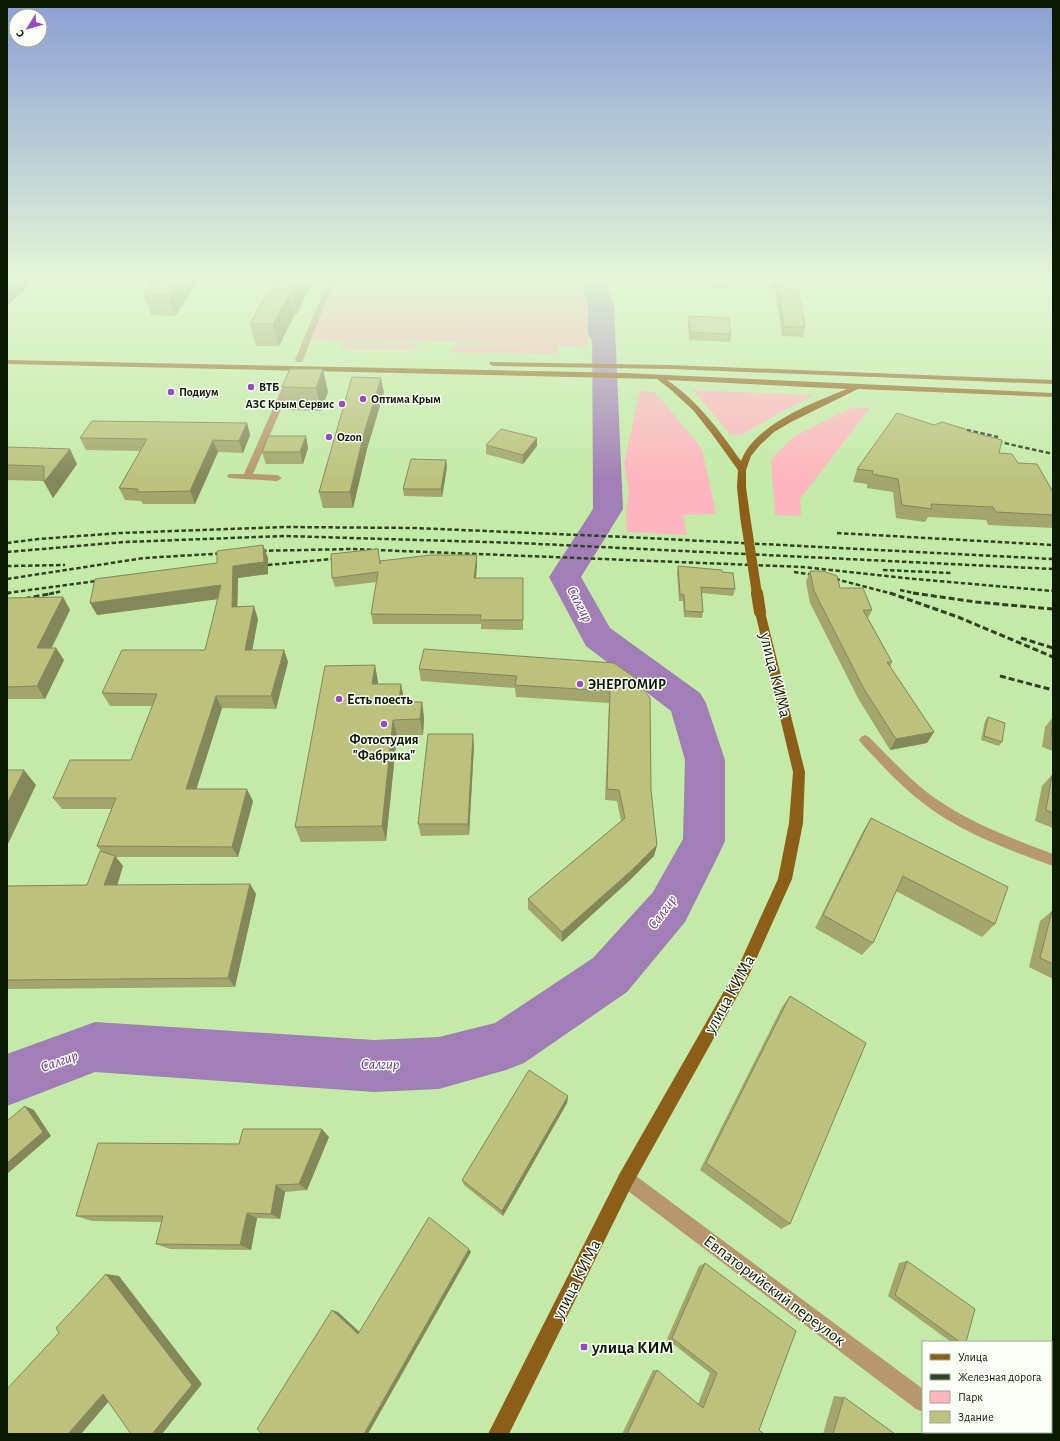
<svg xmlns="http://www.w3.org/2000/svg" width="1060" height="1441" viewBox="0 0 1060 1441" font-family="'Alegreya Sans',sans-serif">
  <rect width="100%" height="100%" fill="#c4eaa7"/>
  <!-- green -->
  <path fill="#feb5bd" d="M60 278H127L121 286 117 287 51 286Z
    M336 278H579L587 304 588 347 558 346V354L452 352 453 345H532L455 342 336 341 308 338Z
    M340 343 416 344 414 350 344 349Z
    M640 390 656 393 702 449 716 514 683 515 687 535 627 532 626 512 629 491 624 464Z
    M693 390 814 395 775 415 742 435 730 434Z
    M851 408H870L800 499 801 516 775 515 771 459 793 437Z"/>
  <!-- water -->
  <path fill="#a17eb6" d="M580 278H602L613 308V356L591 355 596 350 597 346C584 335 589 324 588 308 587 298 583 288 580 278Z"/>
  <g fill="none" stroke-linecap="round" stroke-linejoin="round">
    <!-- river -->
    <path fill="#a17eb6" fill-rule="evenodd" d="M584 278H604L614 306 623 509 581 577 610 628 700 693 706 703 725 760V841L719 854 685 922 627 992 524 1063 506 1070 439 1089 374 1092 95 1072 7 1106V1054L95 1022 374 1040 439 1037 495 1023 593 958 653 892 683 839 685 760 671 711 586 646 549 577 593 509 592 306Z"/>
    <!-- minor -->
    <path fill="#b7976e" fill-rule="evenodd" d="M329 278H335L303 360 302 362H296L295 360Z
      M287 377H293L294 379 253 474 277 475 282 478 277 481 229 478 227 476 229 474H244Z
      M865 735 869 737C893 761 917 788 947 806 980 827 1017 840 1053 854V866C1010 850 964 834 927 806 902 788 882 765 861 743L859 740 861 737Z
      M626 1170 632 1173 923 1389V1412L916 1409 620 1185 617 1179 620 1173Z
      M953 1432H976V1434H953Z"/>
    <!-- major -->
    <path fill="#8c5e17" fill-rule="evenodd" d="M7 360 624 373 1053 393V397L858 389 791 422 774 432 760 445 751 456 746 470V487L750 516 745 519 740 516 737 487 738 470 712 434 693 410 670 389 657 379 7 364ZM667 380 847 389C814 402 754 425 741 461 720 431 698 401 667 380Z
      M490 362 670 365 1053 380V384L670 369 493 366 489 364Z
      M760 608 764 609 765 612 805 772 803 823 792 879 749 975 632 1185 509 1434H488L620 1173 739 965 778 879 789 823 793 772 755 612 756 609Z"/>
    <!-- rail-far1 -->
    <path stroke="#314324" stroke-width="2.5" stroke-dasharray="4.5 2.5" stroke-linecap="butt" d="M953 427 998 437
      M991 440 1053 454
      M837 533 1053 545
      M7 543 38 539 120 533 286 527 415 528 626 537 1053 559
      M255 551 352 549 803 567 915 579 1053 591
      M7 552 124 542 285 536 519 543 1053 569
      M268 565 342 558
      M7 566 65 565
      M883 570 951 573
      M794 572 828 577 893 594
      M7 579 144 558 229 553
      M900 590 918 594
      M7 593 104 580
      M49 594 62 591"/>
    <!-- rail -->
    <path stroke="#314324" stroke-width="3" stroke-dasharray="6 3" stroke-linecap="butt" d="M7 593H10
      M890 593 958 617 1053 657
      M913 593 976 602 1053 609
      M7 602 54 593
      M1021 638 1053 648
      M1000 676 1053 690"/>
    <!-- major-bridge-far1 -->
    <path stroke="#8c5e17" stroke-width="10" d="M745 516 757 594"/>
    <!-- major-bridge -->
    <path stroke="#8c5e17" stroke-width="12" d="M757 593 760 612"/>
  </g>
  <!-- wall -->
  <path fill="#a2a66c" d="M147 278H200L175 316 151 315 144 295 150 287Z
    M275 278H314L297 314H295L279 346H256L250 324Z
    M708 278H728L726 289 706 287Z
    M770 278H796L805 327 803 337 782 336 775 290H771Z
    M689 316 731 334 730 342 689 340 688 324Z
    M290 369 328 392 321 411 288 410 282 387Z
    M384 392 367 449 353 508H323L319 492Z
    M247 423 250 435 243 453 218 452 195 504H143L141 501 125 500 119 488 140 451 86 450 80 438Z
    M934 425 999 453 1018 463 1053 492V528L988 525 986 520 928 517 925 522 896 518 893 492 867 488V484L853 482 857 469Z
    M306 436 308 448 303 464H266L262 452Z
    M537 438V446L523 464 486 454V445Z
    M7 447 77 464 53 498 44 481 7 480Z
    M446 460 447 467 442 497 404 496 403 489Z
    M263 545 268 558V574L238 578 237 607 258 619 252 650H284L288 662 276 709 222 708 196 789 253 801 238 857H116L123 866 117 885 250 884 256 894 235 987 7 989V886L87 885 101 851 97 846 112 809H62L53 798 131 760 152 706H110L102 693 205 650 218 599 97 615 217 563Z
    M477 555V565L476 578H523V630L481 629V624H373L371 614 377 582 335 587 332 578 380 561Z
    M678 566 722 572 735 589 733 596 702 593 703 612 702 618 684 617 683 601H679L677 572Z
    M810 571 840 588 872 610 868 618 892 662 890 667 934 732 927 743 890 750 859 700 810 603 806 582Z
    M63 597 70 610 52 648H56L64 660 45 699H7V598Z
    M614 663 651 790 657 845 654 856 630 880 562 942 528 909V899L621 821 617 801 605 800 609 703 516 697 515 688 421 681 419 669Z
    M378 681V684H401L404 700V702H422L424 718 423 735H397L386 841 301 842 295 827Z
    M988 717 1002 742 999 746 981 740 985 721Z
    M1053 717V751L1042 747 1045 727Z
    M474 746 469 835 421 836 418 824Z
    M1052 775H1053V828L1035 821 1042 786Z
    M871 818 995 924 982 937 896 891 873 943 862 955 815 928 862 833Z
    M1052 911 1053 912V979L1029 967 1040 921Z
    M790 996V1224L781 1229 700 1170 782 1007Z
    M568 1096 567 1103 503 1216 464 1185 462 1180Z
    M329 1137 307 1190 285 1192 280 1219 257 1218 251 1250 170 1249 156 1244 162 1222 92 1221 76 1216 239 1144Z
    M907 1261 966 1342H951L888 1296 899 1263Z
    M705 1263 759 1430 764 1434H622L653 1370H657L698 1404 710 1373 667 1339 699 1266Z
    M834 1396 844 1397 895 1434H823Z
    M1053 1399V1427L1051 1425V1408Z"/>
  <!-- shaded-wall -->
  <path fill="#848758" d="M20 278H36L7 306V290Z
    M180 278H200L175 316 168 295Z
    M299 278H314L297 314 292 293Z
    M290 293 295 314 279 346 273 324Z
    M323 369 328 392 321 411 316 388Z
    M381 378 384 392 367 449 353 508 350 492 364 433Z
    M247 423 250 435 243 453 239 441Z
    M306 436 308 448 303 464 300 452Z
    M537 438V446L523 464V455Z
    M213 440 218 452 195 504 190 491Z
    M70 449 77 464 53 498 44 482Z
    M446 460 447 467 442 497 441 489Z
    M263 545 268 558V574L238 578 237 620 232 607 233 566Z
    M477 555V565L475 588 474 578Z
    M221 585 226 598 97 615 90 603Z
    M63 597 70 610 45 660 37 648Z
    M254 606 258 619 250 662 245 650Z
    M56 648 64 660 45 699 37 686Z
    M284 650 288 662 276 709 271 696Z
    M375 665 378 681 376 700 372 684Z
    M401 684 404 700 402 718 399 702Z
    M216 696 222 708 193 800 186 789Z
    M422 702 424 718 423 735 420 719Z
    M393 720 397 735 386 841 382 826Z
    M934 732 927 743 890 750 896 739Z
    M473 734 474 746 469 835 468 824Z
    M24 770 36 785 8 844 7 843V804Z
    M247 789 253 801 238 857 232 847Z
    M657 845 654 856 630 880 562 942V932Z
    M115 856 123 866 114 896 104 885Z
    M250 884 256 894 235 987 228 978Z
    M568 1096 567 1103 503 1216 502 1211Z
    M25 1106 34 1110 51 1136 7 1174V1163Z
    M322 1129 329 1137 307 1190 299 1184Z
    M276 1185 285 1192 280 1219 271 1214Z
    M247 1213 257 1218 251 1250 240 1245Z
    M469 1249 471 1252 368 1434H364Z
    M106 1274 119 1276 202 1384 162 1434H152Z
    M332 1310 338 1312 363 1335 358 1334Z
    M116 1393 81 1434H68L103 1394Z"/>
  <!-- building -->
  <path fill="#bcc17d" stroke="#848758" d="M7 278H20L7 290Z
    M156 278H180L168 295H144Z
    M275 278H299L292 293H290L273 324H250Z
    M773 278H796L805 327H784L778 281 773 280Z
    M689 316 729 318 731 334 690 332Z
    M290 369H323L316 388 282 387Z
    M352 377 381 378 364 433 350 492H319Z
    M897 413 934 425 942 422 965 429 967 431 1002 440 999 453 1012 454 1018 463 1037 464 1053 492V515L996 512 993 507 931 504 932 509 902 505 898 479 872 474 873 471 857 469Z
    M92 421 247 423 239 441 213 440 190 491 137 492 138 489 119 488 147 439 80 438Z
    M501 429 537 438 523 455 486 445Z
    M268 436H306L300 452H262Z
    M7 447 70 449 44 482V466L7 465Z
    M411 459 446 460 441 489H403Z
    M263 545 264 562 233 566 232 607 254 606 245 650H284L271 696H216L186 789H247L232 847 97 846 116 798H53L70 760H131L157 694 102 693 122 650H205L221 585 90 603 95 579 217 563V551Z
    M378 549 380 564V561L431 555H477L474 578H523V620H480L481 615 371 614 378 572 332 578 331 554Z
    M678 566 722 570V572L733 573 735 589 701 587 703 612 685 611 684 595 680 594Z
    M810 571H823L837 576 840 588H863L872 610H863L892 662H887L934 732 896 739 864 689 814 591Z
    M63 597 37 648H56L37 686 7 687V598Z
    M424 649 614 663 634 677 650 698 651 790 657 845 632 870 562 932 528 899 625 818 619 790 607 789 610 691 515 685 517 676 419 669Z
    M375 665 372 684H401L399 702H422L420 719 393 720 382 826 295 827 325 666Z
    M988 717 1005 723 1002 742 984 736Z
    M1053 722V737L1051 736Z
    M428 734H473L468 824H418Z
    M7 770H24L7 804Z
    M1052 775H1053V813L1046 810Z
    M871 818 1008 887 995 924 903 876 873 943 823 915Z
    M100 851 115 856 104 885 250 884 228 978 7 980V886L87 885Z
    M1052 911 1053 912V964L1040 958Z
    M790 996 866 1043 790 1224 706 1163Z
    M529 1070 568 1096 502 1211 462 1180Z
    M25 1106 43 1132 7 1163V1121Z
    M243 1129H322L299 1184 276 1185 271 1214 247 1213 240 1245 156 1244 163 1216H76L98 1143 239 1144Z
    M429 1217 469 1249 364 1434H262L257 1429 332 1310 358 1334Z
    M907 1261 975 1309 966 1342H960L895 1295Z
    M705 1263 796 1331 759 1430 764 1434H627L657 1370 703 1408 717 1373 672 1338Z
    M106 1274 192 1385 152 1434H131L103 1394 68 1434H7V1389L59 1333 56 1328Z
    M844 1397 895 1434H833Z"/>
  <!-- sky -->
  <linearGradient id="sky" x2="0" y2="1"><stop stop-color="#8b9ed4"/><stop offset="0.58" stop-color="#e4f6d7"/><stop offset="1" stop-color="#e4f6d7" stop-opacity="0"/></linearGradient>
  <rect width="1060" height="480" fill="url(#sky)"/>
  <!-- markers -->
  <g fill="#974cbe" stroke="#fbfff8" stroke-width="1.5">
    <circle cx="251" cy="387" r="4"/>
    <circle cx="171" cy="392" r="4"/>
    <circle cx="363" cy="399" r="4"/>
    <circle cx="342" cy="404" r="4"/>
    <circle cx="329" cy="437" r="4"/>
    <circle cx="580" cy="684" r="4"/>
    <circle cx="339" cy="699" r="4"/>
    <circle cx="384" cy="724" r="4"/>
    <rect x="580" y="1343" width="8" height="8" rx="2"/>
  </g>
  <g text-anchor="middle" stroke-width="3" stroke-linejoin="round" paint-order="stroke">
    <!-- far-poi labels -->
    <g font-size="12" font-weight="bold" fill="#0d1a03" stroke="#fbfff8" text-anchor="start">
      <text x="259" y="391">ВТБ</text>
      <text x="179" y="396">Подиум</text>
      <text x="371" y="403">Оптима Крым</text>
      <text x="334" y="408" text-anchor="end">АЗС Крым Сервис</text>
      <text x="337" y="441">Ozon</text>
    </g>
    <!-- poi labels -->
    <g font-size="14" font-weight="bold" fill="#0d1a03" stroke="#fbfff8" text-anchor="start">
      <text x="588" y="689">ЭНЕРГОМИР</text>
      <text x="347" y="704">Есть поесть</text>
      <text x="384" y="744" text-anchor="middle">Фотостудия<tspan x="384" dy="16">"Фабрика"</tspan></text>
    </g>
    <!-- water labels -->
    <g font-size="15" font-style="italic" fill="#6d4086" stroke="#fbfff8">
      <text transform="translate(580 604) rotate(62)" y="5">Салгир</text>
      <text transform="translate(662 912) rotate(-54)" y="5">Салгир</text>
      <text transform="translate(59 1061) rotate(-20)" y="5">Салгир</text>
      <text x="380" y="1069">Салгир</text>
    </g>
    <!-- near-street labels -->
    <g font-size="17" fill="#0d1a03" stroke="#fbfff8">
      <text transform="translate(776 675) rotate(76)" y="6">улица КИМа</text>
      <text transform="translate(729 994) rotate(-61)" y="6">улица КИМа</text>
      <text transform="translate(576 1279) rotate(-63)" y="6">улица КИМа</text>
      <text transform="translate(775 1290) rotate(37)" y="6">Евпаторийский переулок</text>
    </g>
    <!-- near-poi labels -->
    <g font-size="17" font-weight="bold" fill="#0d1a03" stroke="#fbfff8" text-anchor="start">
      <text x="592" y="1353">улица КИМ</text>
    </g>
  </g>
  <!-- border -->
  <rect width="1060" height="1441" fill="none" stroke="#0d1a03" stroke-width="16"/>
  <!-- legend -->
  <rect x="922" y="1341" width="130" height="92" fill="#fbfff8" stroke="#9ca396"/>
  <rect x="930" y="1354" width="20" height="6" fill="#8c5e17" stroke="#9ca396"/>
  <text x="958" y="1361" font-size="12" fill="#0d1a03">Улица</text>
  <rect x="930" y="1374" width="20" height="6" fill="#314324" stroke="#9ca396"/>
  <text x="958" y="1381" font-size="12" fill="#0d1a03">Железная дорога</text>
  <rect x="930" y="1391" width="20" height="12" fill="#feb5bd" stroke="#9ca396"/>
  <text x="958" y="1401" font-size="12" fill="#0d1a03">Парк</text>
  <rect x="930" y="1411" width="20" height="12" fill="#bcc17d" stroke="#9ca396"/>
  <text x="958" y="1421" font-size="12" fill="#0d1a03">Здание</text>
  <!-- north arrow -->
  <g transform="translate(28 28) rotate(233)"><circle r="19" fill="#fbfff8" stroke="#9ca396"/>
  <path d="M0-3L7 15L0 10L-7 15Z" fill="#974cbe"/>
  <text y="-6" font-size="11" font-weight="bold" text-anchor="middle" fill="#0d1a03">С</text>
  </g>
</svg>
